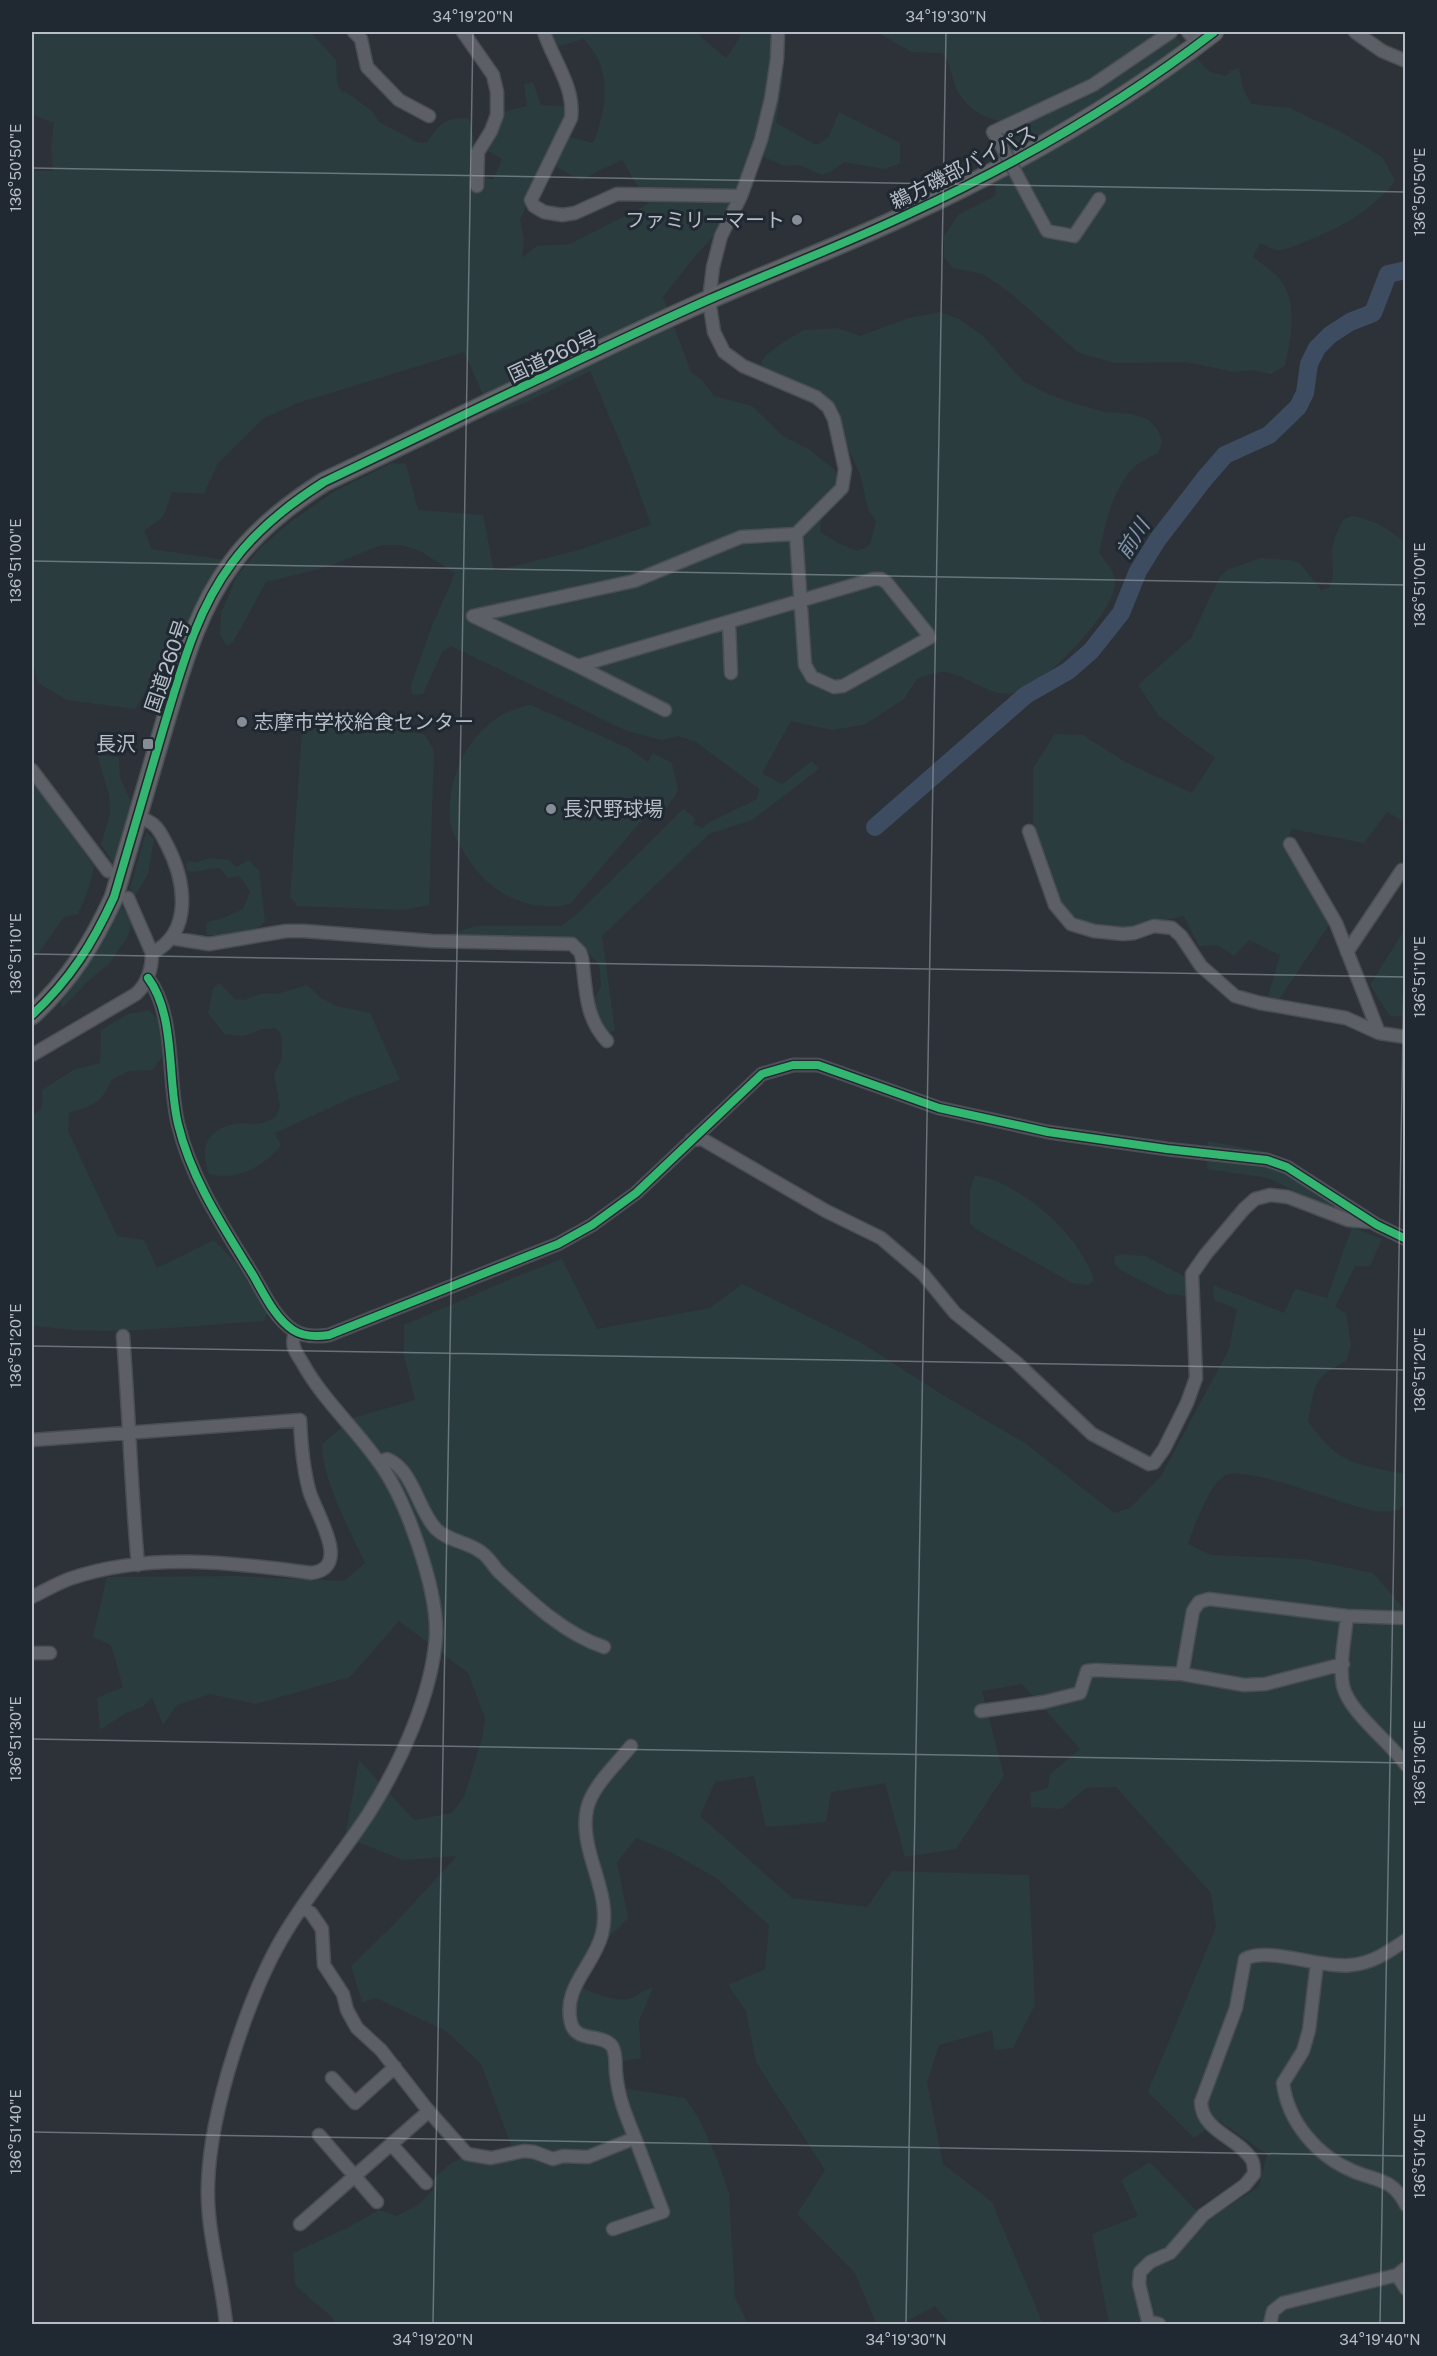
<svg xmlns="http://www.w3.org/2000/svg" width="1437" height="2356" viewBox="0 0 1437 2356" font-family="'Public Sans','Noto Sans JP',sans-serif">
  <rect width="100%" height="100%" fill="#2d3238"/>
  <!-- green -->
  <path fill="#2a3c3e" d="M32 32H310L336 60 337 83 341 91 349 94 372 111 379 122 419 143H427C440 123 444 118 469 118L474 139 475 173 493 180 502 159 484 149 499 113 527 106 524 84 533 82 541 105 565 106 564 119 520 220 524 240 522 258 537 246 570 244 648 204 622 160 594 173 582 181 551 164 566 136 593 143C604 117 610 85 598 59 595 52 588 45 584 39L552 48 547 32H698L702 38 726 58 739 39 741 32H785L783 80 776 123 816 145 828 138 839 112 900 143V163L885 169 844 162 832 171 822 175 800 165 784 166 764 157 761 160 745 200 692 260 663 297 691 372 702 380 714 396 752 406 783 436 810 450 836 471 837 487 823 502 820 532 838 543 857 551 870 545 876 521 868 509 861 477 828 403 764 373 761 363 765 356 785 341 804 330 837 328 860 336 909 318 940 312 959 319 982 335 1023 381 1046 393 1072 403 1105 412 1132 414 1149 420 1157 429 1162 441 1158 453C1150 457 1137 463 1131 470 1111 494 1105 525 1099 553 1107 564 1116 571 1115 585 1111 616 1046 682 1018 692 991 701 969 674 944 672 935 672 925 676 917 679L904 699 864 725 831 730 791 721 762 773 782 784 812 761 819 769 752 820 709 834 602 936 615 1031 604 1032 597 1021 595 998 601 986 599 964 578 942 441 937 475 926H561L576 915 683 809 695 818 693 824 702 828 710 822 757 799 759 789 696 742 678 736 662 740 627 731 451 646 442 652 423 694 413 695 410 688 432 626 455 573 420 551 402 545H381L327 567 266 582 233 642 227 646 220 635 221 613 237 576 261 547 293 520 335 491 392 463 406 464 418 510 483 515 494 571 579 550 651 525 630 466 590 371 527 402 492 415 464 352 298 403 264 418 218 463 204 494 172 492 163 517 144 531 152 549 225 560 135 709 67 700 38 683 32 657V171H53L51 146 54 123 32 114Z
    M877 32H1171L1210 72 1226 76 1230 71 1239 68 1243 89 1251 104 1289 108 1345 134 1383 158 1395 181C1372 211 1338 229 1304 242 1296 245 1285 251 1277 250 1272 249 1265 245 1260 243L1253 257C1261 263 1269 269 1276 275 1300 299 1291 337 1285 366L1271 374 1253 370 1235 372 1186 362 1115 363 1079 353 1009 292 983 274 953 268 944 257V236L959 214 995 196 999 121C976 115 959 102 953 79 950 68 949 62 942 53L912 52Z
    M1352 516C1372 519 1391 530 1405 543V822L1387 812 1364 843 1292 829 1285 844 1329 925 1278 1001 1268 997 1280 955 1249 940 1234 956 1218 945 1199 946 1184 916 1124 930 1094 929 1072 921 1058 904 1033 831V768L1055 734 1083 735 1127 763 1192 793 1215 758 1159 716 1138 685 1191 638 1219 578 1227 570 1261 558 1289 560 1300 563 1321 590 1328 588C1337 574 1330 566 1332 551 1333 540 1338 530 1343 520Z
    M531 705 628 748 648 762 653 753 672 763 678 791 663 813 655 805 570 904C523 914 483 889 461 847 458 841 453 834 451 827 448 820 450 811 450 804 452 758 484 712 531 705Z
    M311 719 424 734 434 750 429 905 403 910 297 906 290 897 302 731Z
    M97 755 119 757 120 778 131 801 113 862 101 844 110 814 109 795Z
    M32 781 94 866 88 891 78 914 64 917 32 962Z
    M146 832 154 839 148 874 135 896 130 888Z
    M210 858 229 860 236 867 249 860 259 871 265 921C252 938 226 935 206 935L207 922 221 919 243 909 250 891 239 876 228 878 220 868C208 867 199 873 187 871L186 864 189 861 195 863Z
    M121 906 133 922 126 939 109 964 89 980 63 1007 60 1003C84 972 104 941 121 906Z
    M1405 929V1017L1390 1016 1370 985Z
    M219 983 235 999 244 1000 264 993 277 994 307 985 321 998 337 1006 370 1013 400 1080 353 1097 275 1133 281 1146C263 1167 237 1181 209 1174 201 1151 203 1133 230 1125 248 1120 256 1129 276 1117L280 1106 274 1074 281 1060 282 1049 281 1034 276 1028 263 1029 243 1036 224 1034 208 1013 213 988Z
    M149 1010 159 1021 163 1056 152 1070 129 1071 111 1080C102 1105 91 1105 69 1113L68 1131 117 1236 144 1240 157 1268 214 1240 236 1263 268 1312 264 1321C189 1325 105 1338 32 1325V1116C43 1110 43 1103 42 1090L73 1070 100 1063 101 1030 128 1014Z
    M1208 1141 1266 1152 1338 1192 1330 1208 1268 1178 1207 1169Z
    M975 1175C1023 1184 1079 1234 1094 1280L1088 1285 1072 1283 976 1229 970 1223V1190Z
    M1352 1227 1382 1239 1370 1266H1355L1335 1307 1346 1313 1351 1345 1346 1361C1311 1379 1316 1384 1308 1421 1338 1465 1357 1464 1405 1474V1503L1398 1510C1391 1511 1383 1512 1375 1511 1347 1507 1245 1463 1224 1476 1209 1485 1194 1527 1188 1544L1211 1555 1305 1559 1373 1573 1405 1610V2324H1109L1092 2234 1138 2216 1121 2180 1150 2162 1205 2220 1259 2187 1267 2154 1219 2121 1194 2138 1148 2092 1216 1927 1211 1893 1116 1787 1086 1788 1061 1809 1031 1807 1030 1793 1048 1788 1050 1774 1080 1749 1022 1684 982 1691 1004 1776 956 1849 905 1857 885 1783 831 1792 826 1822 766 1827 754 1776 715 1782 700 1816 792 1898 867 1907 892 1871 1029 1875 1035 2005 1013 2048 995 2050 992 2030 939 2045 927 2082 943 2164 992 2202 1043 2324H950L935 2306 901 2324H876L855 2273 797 2214 825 2170 756 2062 746 2011 728 1985 765 1969 769 1925 716 1878 671 1852 636 1838 617 1863 628 1918 578 1968 570 1982C585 1989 614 2004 631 1998 639 1995 644 1989 653 1988L639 2021 641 2058 618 2062 609 2086 685 2098 698 2117 717 2159 729 2193 735 2297 748 2324H334L333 2318 295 2285 293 2253 349 2227 379 2210 397 2216 418 2205 433 2190 431 2181 450 2164 469 2154 514 2153 481 2064 446 2031 376 1998 362 2003 351 1966 394 1924 457 1856 403 1860 345 1837 359 1760 414 1820 452 1813 464 1797 482 1738 485 1718 468 1673 399 1621 350 1677 256 1704 210 1694 177 1705 163 1725 152 1697 144 1706 124 1714 100 1730 97 1698 123 1687 111 1645 93 1637 107 1577 235 1576 344 1581 365 1563C351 1532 321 1477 322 1444L353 1418 415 1400 404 1356V1325L515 1277 562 1259 597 1329 710 1308 742 1284 860 1342 946 1397 1025 1443 1114 1513 1130 1508 1161 1476 1229 1349 1237 1309 1214 1300 1213 1285 1284 1313 1295 1289 1327 1298Z
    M1121 1254 1145 1256 1188 1278 1186 1296 1167 1294 1121 1270 1115 1264 1114 1257Z"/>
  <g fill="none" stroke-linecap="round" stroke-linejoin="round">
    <!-- river -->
    <path stroke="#3d4c60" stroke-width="18" d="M875 827 1026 695 1068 671 1091 651 1121 613 1138 571 1158 539 1205 478 1225 455 1269 435 1298 407 1305 393 1309 364 1317 348 1330 335 1350 322 1373 313 1388 274 1406 270"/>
    <!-- minor casing -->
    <g stroke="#4a4e53" stroke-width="15">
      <path id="minor" d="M354 32 361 39 367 67 399 100 429 116
        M463 32 493 75 497 92V115L491 131 478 152 477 186
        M544 32C553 60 575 87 571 118L531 200 534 206 544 212 562 215 575 213 617 194 741 196
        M1188 32 1198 44
        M1355 32 1382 51 1406 61
        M996 136 993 132 1093 85 1171 32
        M1034 207 1047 231 1074 236 1099 199
        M473 616 634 581 741 537 796 534 842 488 845 469 834 419 828 407 816 397 743 366 724 352 714 332 709 300 713 267 721 236 741 196 761 140 771 99 777 59 778 32
        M473 616 578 666 874 579H881L887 583 928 634 929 638 843 686 834 687 812 677 805 665 796 534
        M729 623 731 673
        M578 666 665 710
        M32 770 108 871
        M138 816C143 819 150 821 154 825 160 830 163 838 167 845 185 880 194 932 152 953
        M1029 831 1055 905 1071 924 1094 931 1123 934 1134 933 1154 926 1172 928 1181 936 1201 966 1235 996 1260 1003 1346 1018 1379 1033 1406 1037
        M1290 844 1336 923 1379 1033
        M171 938 209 944 286 931H304L432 941 572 944 580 952 582 958C586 989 585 1018 607 1041
        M1347 952 1402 870
        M148 978C176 1015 167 1079 178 1124 191 1179 224 1228 253 1275 264 1294 275 1318 293 1330 304 1337 317 1337 329 1335L558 1244 592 1225 636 1193 762 1074 793 1065H818L939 1108 1048 1132 1167 1149 1267 1160 1287 1167 1377 1225 1406 1239
        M32 1055 136 994C148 983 152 969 152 953L128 898
        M691 1140 702 1139 826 1211 881 1238 923 1274 955 1313 1017 1363 1092 1434 1149 1464 1154 1463 1164 1449 1187 1403 1196 1378 1192 1274 1206 1254 1244 1209 1255 1199 1270 1195 1288 1197 1348 1220 1371 1222
        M123 1336C129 1412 131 1489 138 1565
        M32 1440 300 1420C301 1444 303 1467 309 1490 314 1511 354 1568 311 1573 231 1562 146 1552 69 1579 56 1584 44 1591 32 1597
        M379 1462 387 1459C414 1470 417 1509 436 1529 448 1541 468 1542 481 1552 489 1557 493 1566 499 1572 530 1601 564 1634 604 1647
        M1347 1616C1345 1638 1339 1664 1343 1686 1349 1712 1390 1742 1406 1765
        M32 1653H50
        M1182 1674 1193 1611 1199 1602 1209 1599 1347 1616 1406 1618
        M981 1711 1044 1702 1080 1693 1087 1671 1096 1670 1182 1674 1244 1685 1265 1684 1343 1664
        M302 1907 311 1913 322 1929 324 1965 343 1994 347 2010 357 2028 381 2050 427 2109 467 2154 491 2158 524 2151 534 2152 553 2159 563 2156 588 2157 635 2138C626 2116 618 2097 616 2073 615 2065 617 2054 612 2046 602 2033 576 2043 571 2023 562 1987 594 1966 602 1934 613 1891 578 1852 587 1809 592 1786 617 1764 631 1746
        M1317 1963 1309 2030 1303 2051 1283 2083C1288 2122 1317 2156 1353 2171 1376 2181 1393 2178 1406 2205
        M332 2078 355 2103 395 2067
        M319 2135 377 2202
        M391 2144 426 2183
        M300 2224 429 2111
        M613 2229 663 2212 635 2138
        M1397 2275 1406 2289
        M226 2324C222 2278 206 2231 208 2184 210 2111 249 1991 287 1930 312 1889 343 1853 369 1813 400 1764 432 1695 436 1636 438 1590 406 1498 378 1461 354 1427 322 1399 302 1362 299 1357 295 1352 294 1347 292 1343 294 1336 295 1331
        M1159 2324 1148 2321 1139 2284 1140 2272 1150 2262 1170 2253 1203 2215 1245 2185 1254 2174C1254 2170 1254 2164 1252 2160 1238 2137 1202 2132 1201 2102L1236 2008 1245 1959C1267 1946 1323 1969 1351 1965 1373 1963 1388 1952 1406 1940
        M1270 2324 1273 2311 1283 2303 1397 2275 1406 2268"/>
    </g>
    <!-- highway casing -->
    <g stroke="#494e53" stroke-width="21">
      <path id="highway" d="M32 1015C70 980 93 943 114 897 131 840 147 783 164 726 181 670 196 611 232 563 257 529 289 504 324 482 453 421 580 357 710 299 776 270 843 245 908 214 1016 164 1119 105 1214 32"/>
    </g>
    <!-- minor -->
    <use href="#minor" stroke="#5c6066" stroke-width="12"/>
    <!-- highway -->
    <use href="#highway" stroke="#616466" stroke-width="18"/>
    <!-- minor-bridge casing -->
    <g stroke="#4a4e53" stroke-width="15" stroke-linecap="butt">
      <path id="minor-bridge" d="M996 136 1034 207"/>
    </g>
    <!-- minor-bridge -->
    <use href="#minor-bridge" stroke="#5c6066" stroke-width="12"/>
    <!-- cycleway casing -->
    <g stroke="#202832" stroke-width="11">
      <path id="cycleway" d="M148 978C176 1015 167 1079 178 1124 191 1179 224 1228 253 1275 264 1294 275 1318 293 1330 304 1337 317 1337 329 1335L558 1244 592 1225 636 1193 762 1074 793 1065H818L939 1108 1048 1132 1167 1149 1267 1160 1287 1167 1377 1225 1406 1239
        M32 1015C70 980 93 943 114 897 131 840 147 783 164 726 181 670 196 611 232 563 257 529 289 504 324 482 453 421 580 357 710 299 776 270 843 245 908 214 1016 164 1119 105 1214 32"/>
    </g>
    <!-- cycleway -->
    <use href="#cycleway" stroke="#33b770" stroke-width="8"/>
  </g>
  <!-- ticks -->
  <path fill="none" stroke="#b7bec8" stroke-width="1.5" stroke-opacity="0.45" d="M32 168 1406 192M32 561 1406 585M32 954 1406 977M32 1346 1406 1370M32 1739 1406 1763M32 2132 1406 2156M433 2324 473 32M906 2324 946 32M1380 2324 1406 863"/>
  <!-- markers -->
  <g fill="#878d96" stroke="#202832" stroke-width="2">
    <circle cx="797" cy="220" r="6"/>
    <circle cx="242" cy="722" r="6"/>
    <rect x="142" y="738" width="12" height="12" rx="3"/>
    <circle cx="551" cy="809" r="6"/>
  </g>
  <g text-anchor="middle" stroke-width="6" stroke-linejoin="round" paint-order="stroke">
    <!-- street labels -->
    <g font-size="20" fill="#b7bec8" stroke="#202832">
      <text transform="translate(963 167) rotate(-27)" y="7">鵜方磯部バイパス</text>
      <text transform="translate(553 356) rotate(-25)" y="7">国道260号</text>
      <text transform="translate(167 666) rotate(-71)" y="7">国道260号</text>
    </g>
    <!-- poi labels -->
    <g font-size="20" fill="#b7bec8" stroke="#202832" text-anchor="end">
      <text x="785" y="227">ファミリーマート</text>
      <text x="254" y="729" text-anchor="start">志摩市学校給食センター</text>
      <text x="136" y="751">長沢</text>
      <text x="563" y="816" text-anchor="start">長沢野球場</text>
    </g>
    <!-- water labels -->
    <g font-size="21" font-style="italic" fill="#8295ac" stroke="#202832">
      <text transform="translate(1133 539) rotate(-57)" y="7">前川</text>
    </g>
  </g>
  <!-- border -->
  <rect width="1437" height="2356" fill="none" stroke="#202832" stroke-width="66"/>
  <rect x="33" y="33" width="1371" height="2290" fill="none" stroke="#b7bec8" stroke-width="2"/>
  <g font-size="15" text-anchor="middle" fill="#b7bec8">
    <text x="473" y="22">34°19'20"N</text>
    <text x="946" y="22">34°19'30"N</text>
    <text transform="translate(16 168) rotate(-90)" y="5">136°50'50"E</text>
    <text transform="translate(1420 192) rotate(-90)" y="5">136°50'50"E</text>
    <text transform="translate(16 561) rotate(-90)" y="5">136°51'00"E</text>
    <text transform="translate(1420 585) rotate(-90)" y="5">136°51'00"E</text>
    <text transform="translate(16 954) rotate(-90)" y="5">136°51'10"E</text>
    <text transform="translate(1420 977) rotate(-90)" y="5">136°51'10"E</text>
    <text transform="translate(16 1346) rotate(-90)" y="5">136°51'20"E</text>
    <text transform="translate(1420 1370) rotate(-90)" y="5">136°51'20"E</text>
    <text transform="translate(16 1739) rotate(-90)" y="5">136°51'30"E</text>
    <text transform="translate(1420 1763) rotate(-90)" y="5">136°51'30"E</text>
    <text transform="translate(16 2132) rotate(-90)" y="5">136°51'40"E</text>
    <text transform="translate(1420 2156) rotate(-90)" y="5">136°51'40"E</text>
    <text x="433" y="2345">34°19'20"N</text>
    <text x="906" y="2345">34°19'30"N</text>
    <text x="1380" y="2345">34°19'40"N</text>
  </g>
</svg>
